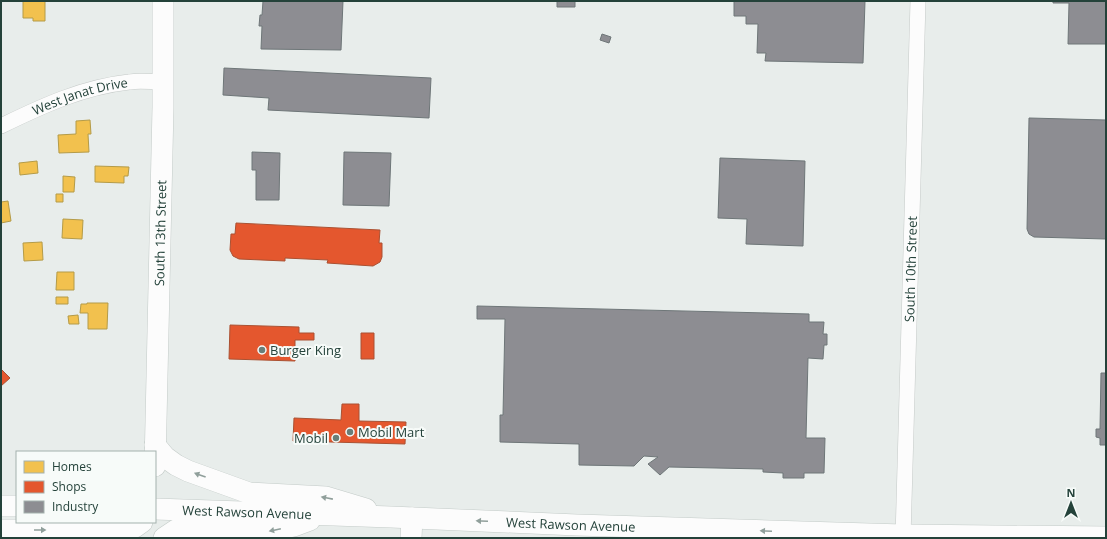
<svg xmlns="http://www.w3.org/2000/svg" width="1107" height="539" viewBox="0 0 1107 539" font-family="'Open Sans',sans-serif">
  <rect width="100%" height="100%" fill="#e8edeb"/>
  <!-- homes -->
  <path fill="#f2c14e" stroke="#b49b48" d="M23 1H45V21H33V18H23Z
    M90 120 91 134H88L89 152 59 153 58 135 76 134V121Z
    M37 161 38 173 20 175 19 163Z
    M95 166 129 167 128 176H124V183L95 182Z
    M63 176 75 177 74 192H63Z
    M56 194H63V202H56Z
    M8 201 11 221 1 223V202Z
    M63 219 83 220 82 239 62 238Z
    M42 242 43 260 24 261 23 243Z
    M57 272H74V290H56Z
    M56 297H68V304H56Z
    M87 303H108L107 329H88V313H80L81 304H87Z
    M78 315 79 324H69L68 316Z"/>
  <!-- shops -->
  <path fill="#e4572e" stroke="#aa5132" d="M236 223 380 230 379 243H382V257L380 262 373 266 327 263 328 260 285 258V261L239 259 233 256 230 250 231 234H235Z
    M230 325 299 327V333H314V340H295V361L229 359Z
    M361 333H374V359H361Z
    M1 369 10 378 1 386Z
    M342 404H359V421L406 422 405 444 293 441 294 418 341 420Z"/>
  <!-- industry -->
  <path fill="#8d8d92" stroke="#6e7678" d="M263 1H343L341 50 261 49 262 26H259L260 15H262Z
    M557 1H575V7H557Z
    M734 1H865L863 63 765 61 766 53H757L758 24H746V16H734Z
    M1053 1H1106V44H1068L1069 3H1053Z
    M602 34 611 37 609 43 600 40Z
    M224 68 431 78 429 118 268 110 269 98 223 95Z
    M1029 118 1106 120V239L1034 237 1029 234 1027 229Z
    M252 152 280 153 279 200H256V170H252Z
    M344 152 391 153 389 206 343 205Z
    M720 158 805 161 803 246 746 244 747 219 718 218Z
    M477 306 809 314V322H824L823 334H827V345H824L823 359 808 358 806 438H825L824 473H804V478H783V473L763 472V469L669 467 660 475 648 464 658 457 644 456 634 466 579 465V444L500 442V415H503L505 319H477Z
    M1101 373H1106V445H1100V438L1096 437V429H1100Z"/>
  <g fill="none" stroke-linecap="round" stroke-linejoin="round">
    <!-- street casing -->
    <g stroke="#c5cac8" stroke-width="16">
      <g id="street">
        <path id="s1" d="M1 126C42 106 83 87 129 82 140 80 152 82 163 82"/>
        <path id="s2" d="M903 538 918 1"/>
      </g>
    </g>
    <!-- secondary casing -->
    <g stroke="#c3cbc8" stroke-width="22">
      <g id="secondary">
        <path d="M155 445 165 457 176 465 188 471 249 493 326 497 366 509"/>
        <path id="s3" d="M155 466 163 107V1"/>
        <path d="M1 506H17"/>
        <path id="s4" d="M155 509 391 517 577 525 903 535 1106 537"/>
        <path d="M1 530H123L135 527 142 522"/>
        <path d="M164 538 176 530 191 529 263 532 294 526 310 520"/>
        <path d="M411 538 412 518"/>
      </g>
    </g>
    <!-- street -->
    <use href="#street" stroke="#fcfcfc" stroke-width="15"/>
    <!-- secondary -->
    <use href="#secondary" stroke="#fcfcfc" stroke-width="21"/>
  </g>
  <!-- one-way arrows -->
  <defs><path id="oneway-solid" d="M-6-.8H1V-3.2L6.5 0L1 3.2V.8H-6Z"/></defs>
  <g fill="#909f9b">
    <use href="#oneway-solid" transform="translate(200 475) rotate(-160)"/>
    <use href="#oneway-solid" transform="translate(327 498) rotate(-169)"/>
    <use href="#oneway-solid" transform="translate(482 521) rotate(-178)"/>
    <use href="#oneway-solid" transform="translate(40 530)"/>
    <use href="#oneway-solid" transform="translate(275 530) rotate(168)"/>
    <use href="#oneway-solid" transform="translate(766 531) rotate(-178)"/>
  </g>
  <!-- markers -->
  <g fill="#697e78" stroke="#f7fbf9" stroke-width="1.5">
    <circle cx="262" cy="350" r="4"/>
    <circle cx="350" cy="432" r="4"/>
    <circle cx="336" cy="438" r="4"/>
  </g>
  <g text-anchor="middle" stroke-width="4" stroke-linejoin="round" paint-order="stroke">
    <!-- street labels -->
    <g font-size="13" fill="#24423a" stroke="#f7fbf9">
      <text dy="5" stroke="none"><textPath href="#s1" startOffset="85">West Janat Drive</textPath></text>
      <text dy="5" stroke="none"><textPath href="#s3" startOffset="233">South 13th Street</textPath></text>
      <text dy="5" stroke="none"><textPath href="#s2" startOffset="269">South 10th Street</textPath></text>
      <text dy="5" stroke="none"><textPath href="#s4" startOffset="92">West Rawson Avenue</textPath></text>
      <text dy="5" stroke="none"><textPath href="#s4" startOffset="416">West Rawson Avenue</textPath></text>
    </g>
    <!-- poi labels -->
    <g font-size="13" fill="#24423a" stroke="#f7fbf9" text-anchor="start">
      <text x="270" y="355">Burger King</text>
      <text x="358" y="437">Mobil Mart</text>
      <text x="328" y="443" text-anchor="end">Mobil</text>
    </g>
  </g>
  <!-- border -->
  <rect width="1107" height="539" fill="none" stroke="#24423a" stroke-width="4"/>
  <!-- legend -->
  <rect x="16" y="451" width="140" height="72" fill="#f7fbf9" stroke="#a3b1ad"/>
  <rect x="24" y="461" width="20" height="12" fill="#f2c14e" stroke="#a3b1ad"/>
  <text x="52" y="471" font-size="12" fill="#24423a">Homes</text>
  <rect x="24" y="481" width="20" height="12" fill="#e4572e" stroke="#a3b1ad"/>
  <text x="52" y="491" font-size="12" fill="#24423a">Shops</text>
  <rect x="24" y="501" width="20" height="12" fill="#8d8d92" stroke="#a3b1ad"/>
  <text x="52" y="511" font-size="12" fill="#24423a">Industry</text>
  <!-- north arrow -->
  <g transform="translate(1071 503)" stroke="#f7fbf9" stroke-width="3" paint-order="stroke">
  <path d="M0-3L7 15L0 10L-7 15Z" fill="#24423a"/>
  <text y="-6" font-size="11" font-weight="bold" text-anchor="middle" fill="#24423a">N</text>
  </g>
</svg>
